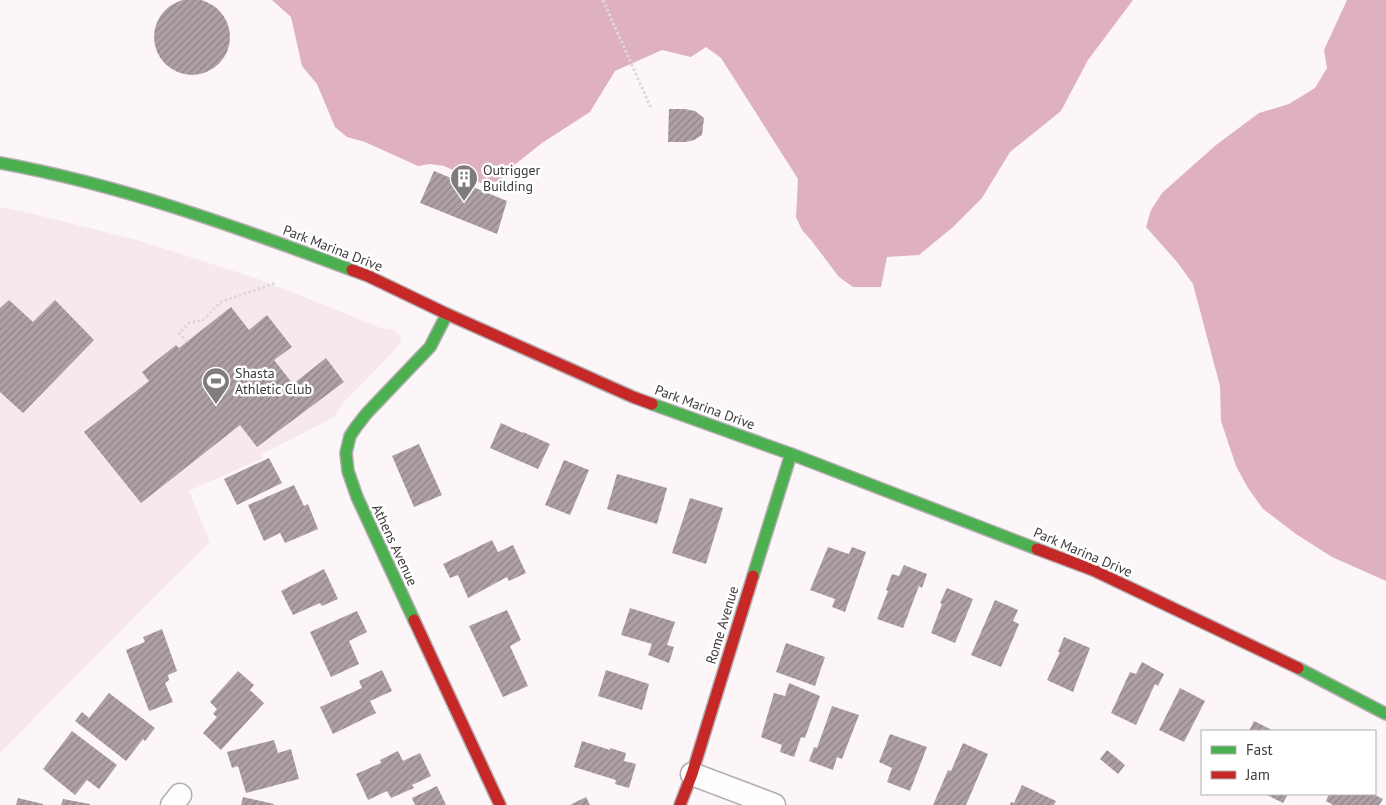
<svg xmlns="http://www.w3.org/2000/svg" width="1386" height="805" viewBox="0 0 1386 805" font-family="'PT Sans',sans-serif">
  <defs>
    <pattern id="building-hatch" width="6" height="6" patternUnits="userSpaceOnUse" patternTransform="scale(1.25)"><rect width="6" height="6" fill="#aea0a4"/><path d="M-1 1l2-2M0 6l6-6M5 7l2-2" fill="none" stroke="#8f8387"/></pattern>
  </defs>
  <rect width="100%" height="100%" fill="#fcf6f8"/>
  <!-- built -->
  <path fill="#f6e8ec" d="M0 207 34 214 137 240 178 253 255 278 322 304 380 328 395 330 400 335 401 339 399 344 390 355 344 402 333 418 262 454 263 458 189 491 210 542 153 598 0 753Z"/>
  <!-- water -->
  <path fill="#dfb1bf" d="M272 0H1133L1088 60 1061 111 1010 152 982 198 953 227 919 255 887 257 881 287H853L839 277 811 240 802 230 796 217 798 179 721 58 706 47 691 57 662 50 615 71 590 112 542 143 508 170 494 189 444 166 430 164 418 166 365 142 347 137 335 127 317 84 302 66 291 17Z
    M1347 0H1386V581L1332 557 1296 534 1263 509 1248 488 1236 466 1221 421 1220 386 1193 284 1177 262 1146 227 1151 210 1162 193 1216 145 1259 113 1289 104 1315 88 1327 68 1324 50Z"/>
  <!-- building -->
  <path fill="url(#building-hatch)" d="M154 37a38 38 0 1 1 76 0a38 38 0 1 1-76 0Z
    M669 109H684L695 111 704 118 702 135 694 140 686 142H668Z
    M434 171 507 201 497 234 420 203Z
    M9 300 33 322 55 300 94 340 23 413 0 392V308Z
    M231 307 249 330 267 315 292 347 274 360 293 384 326 358 344 382 257 447 240 425 141 503 84 432 149 381 142 372 176 345 179 348Z
    M501 423 523 433V432L550 444 538 469 490 448Z
    M419 444 442 495 414 507 392 456Z
    M269 458 282 483 237 505 224 479Z
    M564 460 589 470 570 515 545 505Z
    M617 474 667 488 657 524 607 509Z
    M294 485 304 506 308 504 318 529 285 543 280 533 264 541 248 505Z
    M690 498 723 508 706 564 672 553Z
    M492 540 498 552 513 545 526 573 509 581 507 577 468 598 458 575 450 578 443 564Z
    M828 547 849 554 852 547 866 552 845 612 832 607 835 599 810 590Z
    M904 565 927 574 922 588 919 586 903 628 877 619 888 591 886 590 892 574 899 576Z
    M324 569 338 599 322 606 320 603 293 615 281 591Z
    M947 588 973 599 955 643 931 633 942 604 940 603Z
    M995 600 1018 610 1013 621 1019 624 1001 667 971 655Z
    M630 608 675 622 667 645 674 647 669 663 648 655 652 644 621 635Z
    M507 610 521 640 510 646 528 686 503 697 469 626Z
    M357 611 367 632 349 641 359 664 331 677 310 632Z
    M162 629 177 671 168 675 169 680 165 683 173 702 149 711 126 650 145 642 143 637Z
    M1064 637 1090 648 1073 692 1047 680 1060 652H1058Z
    M786 643 825 657 815 686 776 672Z
    M1142 662 1164 674 1158 686 1155 684 1136 725 1111 713 1130 672 1136 674Z
    M382 670 392 691 370 701 376 713 333 734 320 707 362 688 359 681Z
    M606 670 649 684 642 710 598 696Z
    M238 671 254 685 250 690 264 703 221 750 203 733 217 717 213 714 217 709 210 702Z
    M789 683 820 696 805 738 801 737 794 757 780 752 782 745 761 737 774 693 785 696Z
    M1180 688 1205 701 1184 742 1159 730Z
    M109 693 155 728 145 741 143 739 126 761 75 721 82 712 89 718Z
    M832 706 859 715 842 759 837 757 833 770 809 761 814 747 817 748Z
    M1254 721 1274 731H1249Z
    M72 731 117 765 99 789 87 780 75 795 43 769Z
    M890 734 927 747 910 791 887 782 892 768 879 762Z
    M274 740 278 753 291 749 299 779 246 793 238 766 232 768 227 752Z
    M582 741 610 750V748L626 753 624 761 636 764 629 788 615 784 616 780 574 767Z
    M963 743 988 754 966 805H933L948 770 951 771Z
    M1107 750 1125 765 1118 774 1100 759Z
    M398 751 403 761 420 753 431 776 412 785 414 788 391 798 387 791 368 800 356 774 381 763 380 760Z
    M1022 785 1056 801 1054 805H1010L1011 802 1014 803Z
    M437 786 446 805H415L412 798Z
    M1265 794H1288L1283 803Z
    M1329 794H1373L1383 799 1379 805H1333L1326 801Z
    M243 797 274 804V805H241Z
    M586 797 590 805H570Z
    M18 798 43 804V805H16Z
    M63 799 90 804V805H61Z"/>
  <g fill="none" stroke-linecap="round" stroke-linejoin="round">
    <!-- street casing -->
    <g stroke="#b3aeb0" stroke-width="25">
      <path id="street" d="M692 774 774 805
        M172 805 180 795"/>
    </g>
    <!-- fast casing -->
    <g stroke="#b3aeb0" stroke-width="14">
      <path id="fast" d="M0 163C121 185 237 227 352 270
        M652 404 791 454 1037 549
        M753 576 791 454
        M414 620 357 497 348 471 346 453 350 436 356 427 367 413 430 347 447 314
        M1298 668 1386 714"/>
    </g>
    <!-- jam casing -->
    <g stroke="#b3aeb0" stroke-width="14">
      <path id="jam" d="M352 270 368 276 447 314 633 397 652 404
        M1037 549 1093 570 1298 668
        M414 620 500 805
        M680 805 692 774 753 576"/>
    </g>
    <!-- path -->
    <path stroke="#dbd9d9" stroke-width="3" stroke-dasharray="2.5 2.5" stroke-linecap="butt" d="M603 0 651 108
      M187 342 179 333 189 323 203 320 221 302 275 283"/>
    <!-- street -->
    <use href="#street" stroke="#fffefe" stroke-width="22"/>
    <!-- fast -->
    <use href="#fast" stroke="#4caf50" stroke-width="11"/>
    <!-- jam -->
    <use href="#jam" stroke="#c62828" stroke-width="11"/>
  </g>
  <!-- icons -->
  <defs>
    <g id="building-pin" transform="scale(1.4375)"><path d="M0 17L-7.5 6A9.5 9.5 0 1 1 7.5 6Z" fill="#807c7d" stroke="#fff"/><path d="M-4-6H4V6H1V3H-1V6H-4ZM-2.5-4.3h1.7v1.8h-1.7ZM.8-4.3h1.7v1.8H.8ZM-2.5-1h1.7V.8h-1.7ZM.8-1h1.7V.8H.8Z" fill="#fff"/></g>
    <g id="stadium-pin" transform="scale(1.4375)"><path d="M0 17L-7.5 6A9.5 9.5 0 1 1 7.5 6Z" fill="#807c7d" stroke="#fff"/><path d="M0-5a6.5 5 0 1 0 0 10a6.5 5 0 1 0 0-10ZM-3.5-1.8h7v3.6h-7Z" fill="#fff"/></g>
  </defs>
  <g fill-rule="evenodd">
    <use href="#building-pin" x="464" y="178"/>
    <use href="#stadium-pin" x="216" y="381"/>
  </g>
  <g text-anchor="middle" stroke-width="5" stroke-linejoin="round" paint-order="stroke">
    <!-- poi labels -->
    <g font-size="14" fill="#3e3a3b" stroke="#fff" text-anchor="start">
      <text x="483" y="175">Outrigger<tspan x="483" dy="16">Building</tspan></text>
      <text x="235" y="378">Shasta<tspan x="235" dy="16">Athletic Club</tspan></text>
    </g>
    <!-- street labels -->
    <g font-size="14" fill="#3e3a3b" stroke="#fff">
      <text transform="translate(333 248) rotate(21)" y="5">Park Marina Drive</text>
      <text transform="translate(705 407) rotate(20)" y="5">Park Marina Drive</text>
      <text transform="translate(395 545) rotate(65)" y="5">Athens Avenue</text>
      <text transform="translate(1083 552) rotate(23)" y="5">Park Marina Drive</text>
      <text transform="translate(722 625) rotate(-73)" y="5">Rome Avenue</text>
    </g>
  </g>
  <!-- legend -->
  <rect x="1201" y="730" width="175" height="65" fill="#ffffff" stroke="#b2b0b1"/>
  <rect x="1211" y="746" width="25" height="8" fill="#4caf50" stroke="#b2b0b1"/>
  <text x="1246" y="755" font-size="15" fill="#3e3a3b">Fast</text>
  <rect x="1211" y="771" width="25" height="8" fill="#c62828" stroke="#b2b0b1"/>
  <text x="1246" y="780" font-size="15" fill="#3e3a3b">Jam</text>
</svg>
